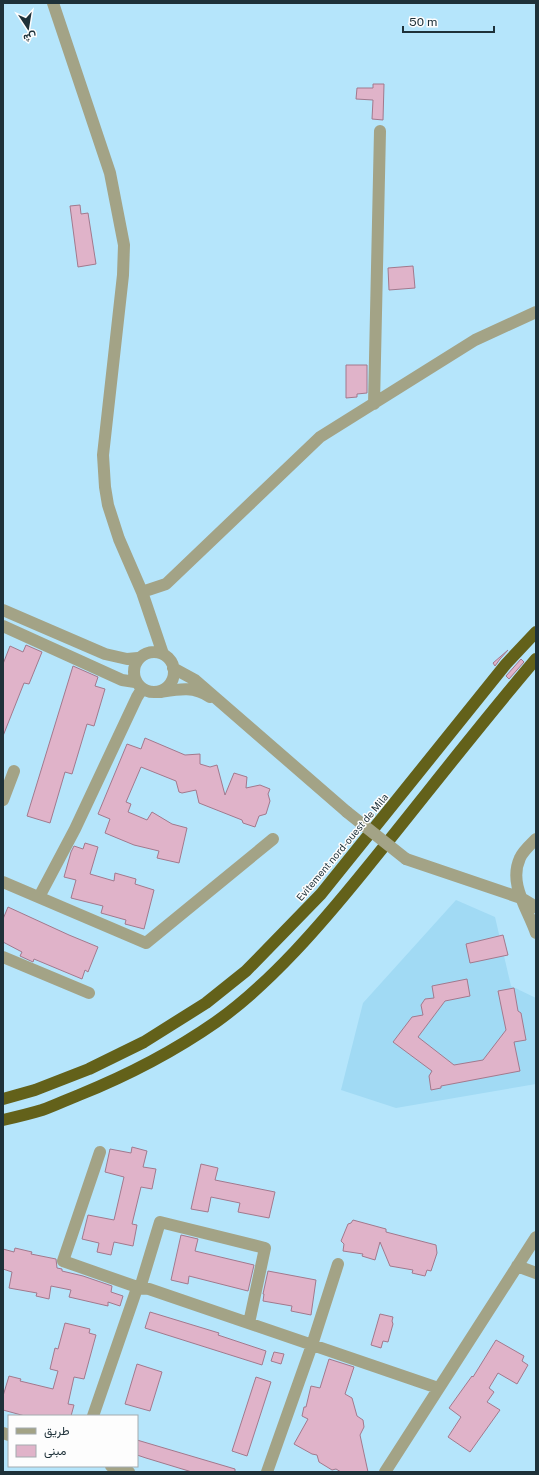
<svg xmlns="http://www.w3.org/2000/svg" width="539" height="1475" viewBox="0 0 539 1475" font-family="'Public Sans',Vazirmatn,sans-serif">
  <rect width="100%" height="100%" fill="#b5e5fb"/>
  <!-- built -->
  <path fill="#a1daf4" d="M456 900 495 917 511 986 536 998V1084L396 1108 341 1090 363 1003Z"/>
  <!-- building -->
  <path fill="#e0b3c9" stroke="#a2798d" d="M373 84H384L383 120 372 119 373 100 356 99 357 88H373Z
    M80 205 81 214 88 213 96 264 78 267 70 206Z
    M413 266 415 288 389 290 388 268Z
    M346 365H367V393L357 394V397L346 398Z
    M26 645 42 652 29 684 24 683 3 736V664L10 646 23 652Z
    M508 650 500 659 495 666 493 663Z
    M521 659 524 662 509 679 506 676Z
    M73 666 98 677 95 686 105 689 94 726 87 724 72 774 65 772 50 823 27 816Z
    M145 738 185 755 200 754V764L210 767 217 765 225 795 234 773 247 777 246 788 260 785 270 789 268 794 270 801 266 814 259 816 255 827 243 823 242 820 199 803 196 790 182 793 179 792 176 781 141 767 126 802 131 804 128 812 147 820 152 812 172 824 187 828 179 863 157 858 159 851 134 845 105 833 110 819 98 814 127 744 141 749Z
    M85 843 98 847 90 874 114 881 115 873 136 879 135 884 154 890 144 929 125 924 126 920 101 913 103 906 71 898 76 880 64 877 71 852 74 846 83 849Z
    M8 907 69 935 98 947 88 972 85 970 82 979 34 959 33 962 20 956 22 952 3 942V919Z
    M503 935 508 955 470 963 466 944Z
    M467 979 470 996 445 1001 418 1037 454 1065 483 1060 506 1030 498 991 514 988 518 1011 521 1013 526 1040 514 1042 520 1071 441 1086V1088L431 1090 429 1076 432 1071 393 1042 412 1017 423 1015 421 1005 425 999 434 998 432 986Z
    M132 1147 147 1151 143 1167 156 1169 152 1189 141 1187 132 1224 137 1225 133 1246 114 1242 111 1255 97 1252 99 1243 82 1239 88 1215 114 1220 124 1177 105 1172 110 1149 131 1153Z
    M201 1164 218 1168 215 1180 275 1192 269 1218 238 1212 240 1203 211 1197 208 1212 191 1209Z
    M353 1220 386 1229V1232L436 1245 437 1253 431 1271 427 1270 425 1276 412 1273 413 1270 390 1266 380 1242 375 1260 362 1256 363 1254 343 1251 344 1244 341 1241 348 1224 351 1223Z
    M181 1235 198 1239 195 1251 254 1265 248 1291 189 1276 188 1284 171 1280Z
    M15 1248 32 1252 31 1254 56 1259 57 1268 62 1269V1271L83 1276 112 1286 111 1292 123 1296 120 1306 108 1302V1306L69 1297 71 1290 51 1286 49 1299 36 1296 37 1293 9 1288 12 1272 3 1269V1249L14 1252Z
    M268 1271 316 1280 311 1315 291 1311 292 1306 263 1301 264 1294H263Z
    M150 1312 219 1333 218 1335 266 1351 262 1365 145 1328Z
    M380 1314 393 1317 392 1321 393 1324 388 1342 383 1341 381 1348 371 1345Z
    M65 1323 90 1329 89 1333 96 1335 84 1379 74 1377 68 1404 74 1405 71 1416H25L3 1410V1396L9 1376 21 1379 20 1381 53 1389 58 1371 50 1369 55 1348 58 1349Z
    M496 1340 524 1356 522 1361 528 1365 517 1384 498 1373 489 1388 494 1392 487 1402 500 1410 470 1452 448 1437 461 1417 449 1408 472 1376 473 1377Z
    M274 1352 284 1354 281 1364 271 1361Z
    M329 1359 354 1367 345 1394 352 1398 357 1416 363 1420 364 1427 360 1435 368 1472H341L336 1469 332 1470 319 1462 317 1455 312 1454 294 1444 308 1419 302 1416 304 1407H306L311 1386 320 1388Z
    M137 1364 162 1372 150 1411 125 1404Z
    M256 1377 271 1382 247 1456 232 1451Z
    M137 1440 235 1469V1472H192L146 1458 137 1455Z"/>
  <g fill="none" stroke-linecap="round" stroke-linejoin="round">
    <!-- minor -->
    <path stroke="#a3a386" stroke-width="12" d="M53 3 110 173 124 245 123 275 103 455 105 487 108 505 119 539 142 592
      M374 404 380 131
      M3 610 105 654 127 659 138 658
      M3 626 122 680 135 682
      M134 672a20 20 0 1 1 40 0a20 20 0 1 1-40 0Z
      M163 654 142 592 166 584 320 437 475 340 536 312
      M173 668 195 680 347 812
      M161 692C179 689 194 686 210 697
      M3 800 14 771
      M536 839C531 844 523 851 520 858 508 884 528 909 536 933
      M406 859 521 898 536 907
      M3 882 146 943 273 839
      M39 897 75 829 137 697 142 689
      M3 957 89 993
      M100 1152 63 1261 140 1288 160 1222 265 1248 249 1323
      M517 1266 536 1273
      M93 1416 134 1297 136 1291 140 1288 149 1289 438 1388
      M3 1433 9 1435
      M111 1466 129 1472
      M267 1472 312 1345 338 1264
      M385 1472 536 1237"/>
    <!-- highway -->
    <path stroke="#63611a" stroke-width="12" d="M3 1099 35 1090 89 1069 144 1042 206 1003 246 971 321 894 506 664 536 632
      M3 1120C16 1117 29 1114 42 1110 54 1106 66 1100 79 1095 126 1076 173 1052 216 1022 271 983 322 923 365 870 422 800 477 728 536 659"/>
    <!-- minor-bridge -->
    <path stroke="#a3a386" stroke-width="12" d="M347 812 406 859"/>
  </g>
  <g text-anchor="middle" stroke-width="3" stroke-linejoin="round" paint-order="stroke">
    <!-- street labels -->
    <g font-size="10" fill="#1e3139" stroke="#fdfdfd">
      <text transform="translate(342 847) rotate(-50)" y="4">Evitement nord-ouest de Mila</text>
    </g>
  </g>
  <!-- border -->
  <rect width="539" height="1475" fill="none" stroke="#1e3139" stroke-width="8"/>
  <!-- legend -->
  <rect x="8" y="1415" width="130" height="52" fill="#fdfdfd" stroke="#a4abaf"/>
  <rect x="16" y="1428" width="20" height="6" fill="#a3a386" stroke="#a4abaf"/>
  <text x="44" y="1435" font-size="12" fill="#1e3139">طريق</text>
  <rect x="16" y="1445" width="20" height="12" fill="#e0b3c9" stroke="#a4abaf"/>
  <text x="44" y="1455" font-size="12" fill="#1e3139">مبنى</text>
  <!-- north arrow -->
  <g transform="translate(28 28) rotate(168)" stroke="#fdfdfd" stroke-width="3" paint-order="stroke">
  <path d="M0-3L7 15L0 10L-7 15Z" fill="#1e3139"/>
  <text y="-6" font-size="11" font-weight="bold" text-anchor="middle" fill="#1e3139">ش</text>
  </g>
  <!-- scale -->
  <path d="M403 26v6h91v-6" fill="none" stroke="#1e3139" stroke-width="2"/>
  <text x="409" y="26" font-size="12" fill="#1e3139" stroke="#fdfdfd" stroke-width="3" paint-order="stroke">50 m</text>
</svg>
